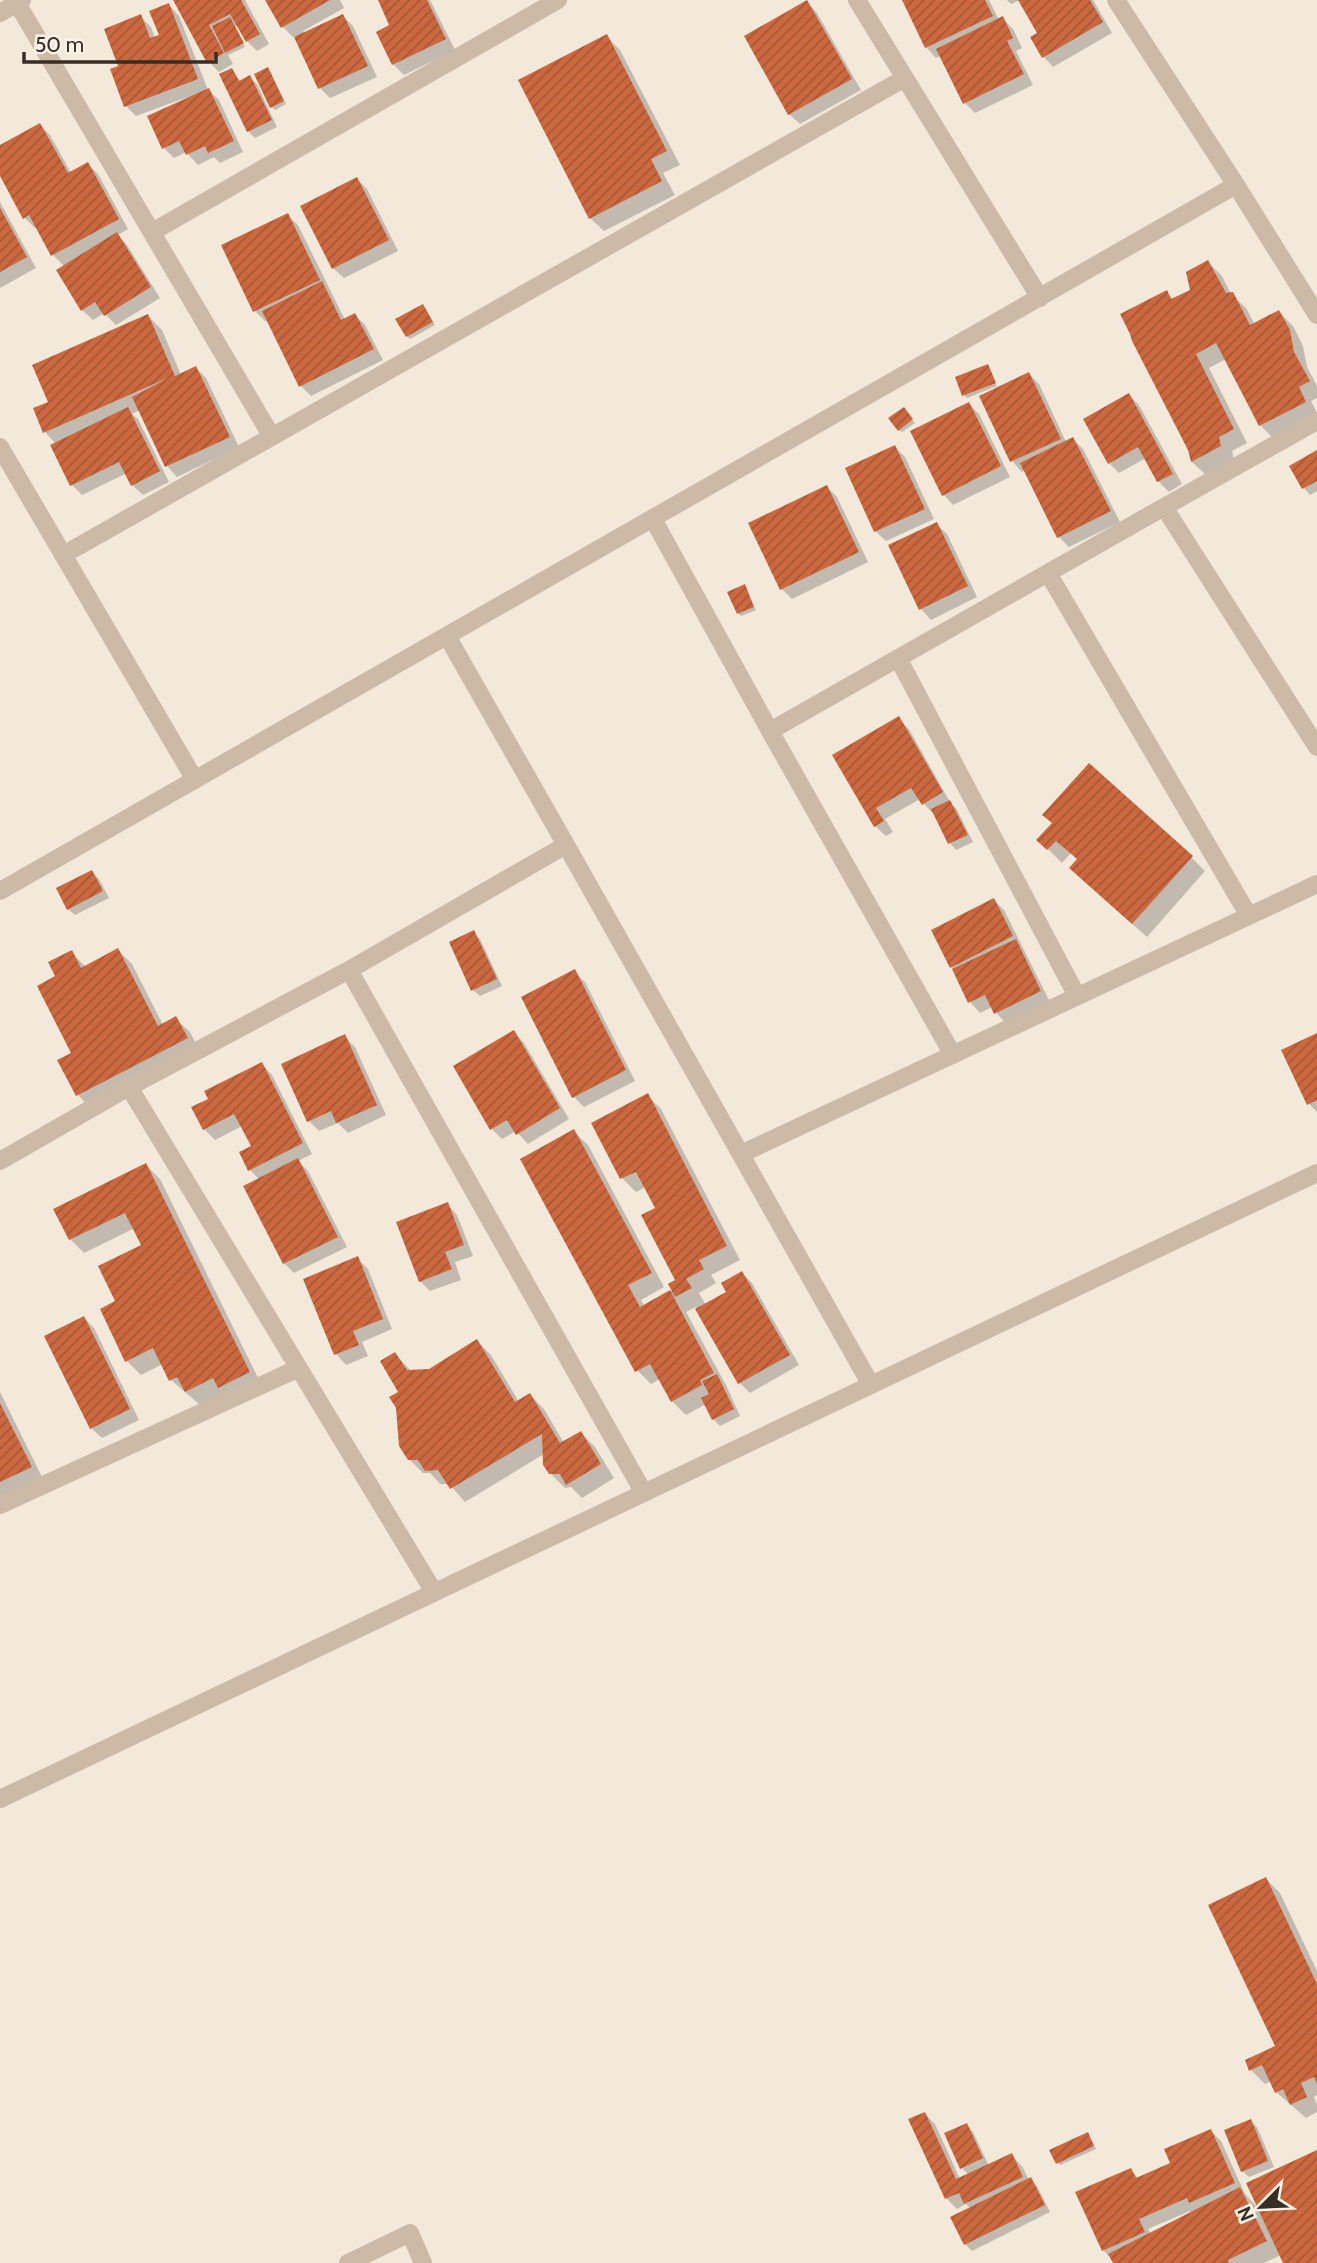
<svg xmlns="http://www.w3.org/2000/svg" width="1317" height="2263" viewBox="0 0 1317 2263" font-family="Cabin,sans-serif">
  <defs>
    <pattern id="building-hatch" width="6" height="6" patternUnits="userSpaceOnUse" patternTransform="scale(1.75)"><rect width="6" height="6" fill="#cc683f"/><path d="M-1 1l2-2M0 6l6-6M5 7l2-2" fill="none" stroke="#a65635"/></pattern>
  </defs>
  <rect width="100%" height="100%" fill="#f3e9da"/>
  <!-- shadow -->
  <path fill="#0003" fill-rule="evenodd" d="M176 0H245L269 44 257 51 247 41 238 25 235 27 245 47 228 55 233 64 219 72 209 62Z
    M267 0H340L344 8 303 31 305 34 343 16 353 26 377 77 330 98 320 88 296 36 293 37 283 27Z
    M379 0H430L455 50 404 75 393 64 392 26Z
    M906 0H989L999 20 1002 18 1013 29 1022 48 1016 51 1033 85 975 113 965 103 942 55 936 58 926 47Z
    M1007 0H1093L1112 33 1053 67 1043 56 1039 33 1020 0 1011 4Z
    M807 2 817 13 861 90 800 124 789 114Z
    M169 5 179 16 208 90 219 100 243 152 220 163 214 157 198 165 186 152 174 158 164 148 186 100 185 98 136 116 126 106 120 67 141 17 151 27 155 38 161 36Z
    M607 37 620 50 680 165 663 173 675 195 604 231 590 218Z
    M232 70 241 82 250 78 257 84 277 127 255 138 248 131Z
    M270 72 286 104 275 110 272 107Z
    M40 125 50 135 71 173 88 164 98 174 128 229 118 235 127 245 160 298 116 325 104 313 93 320 82 310 65 267 53 255 38 226 35 228 25 218 0 172V147Z
    M357 179 367 189 398 251 344 278 333 268Z
    M0 202 36 268 0 288Z
    M287 215 298 225 345 320 355 315 365 325 383 360 311 396 301 386 268 320 265 321 255 311Z
    M1208 262 1222 276 1231 294 1246 308 1255 325 1279 312 1293 326 1303 346 1307 367 1317 386V398L1311 401 1317 413 1274 439 1260 425 1226 359 1209 368 1247 443 1232 451 1234 460 1206 475 1192 462 1166 292 1174 300 1192 290Z
    M425 309 435 325 410 339 407 336Z
    M148 316 162 330 181 375 196 368 206 378 239 447 177 477 167 466 140 410 132 414 138 419 169 482 143 495 132 485 127 473 82 495 72 485 56 444 45 432 50 403Z
    M988 366 998 389 1029 374 1039 384 1066 442 1073 439 1083 449 1120 522 1069 547 1059 537 1026 470 1022 472 1012 461 981 397 998 389 997 386 967 398 964 395Z
    M1129 395 1139 405 1182 484 1169 492 1158 481 1146 458 1119 473 1109 463Z
    M969 404 979 414 1010 477 953 505 943 494Z
    M906 412 915 423 902 432 899 430Z
    M895 447 905 457 934 519 886 541 875 531Z
    M1317 452V491L1310 495 1304 488 1291 467Z
    M827 487 837 497 868 562 792 599 782 589Z
    M936 524 947 534 977 597 931 620 921 609 890 546Z
    M744 586 756 610 741 616 738 613Z
    M898 718 909 729 951 804 956 808 973 842 956 850 950 843 935 813 933 814 920 799 885 819 893 832 886 836 875 826 835 756Z
    M1053 824 1191 857 1205 871 1147 937 1085 882 1079 860 1071 853 1062 863 1039 840Z
    M92 872 99 879 109 898 75 915 68 909Z
    M994 900 1004 910 1050 1002 1005 1023 992 1007 980 1013 970 1002 952 967Z
    M474 933 480 939 502 986 480 996 473 990Z
    M118 950 132 964 163 1025 176 1019 190 1032 200 1052 91 1109 78 1095 73 1053 57 977 71 952 86 967Z
    M574 972 585 982 635 1081 584 1107 574 1097Z
    M514 1032 524 1043 569 1119 528 1144 516 1131 502 1139 492 1129Z
    M1317 1035V1112L1309 1104Z
    M345 1037 355 1047 386 1115 348 1133 338 1123 319 1131 309 1121Z
    M262 1064 272 1075 312 1154 298 1161 308 1171 347 1247 294 1273 284 1263 260 1180 250 1170 253 1147 242 1126 215 1140 204 1129Z
    M647 1095 661 1109 740 1260 711 1275 716 1283 699 1293 706 1305 728 1292 742 1273 752 1283 799 1365 750 1393 740 1383 696 1307 686 1312 727 1387 740 1416 720 1426 713 1419 706 1404 686 1415 672 1401 660 1379 651 1384 637 1370 574 1132 588 1145 664 1287 641 1300 644 1306 673 1290 677 1281 657 1209 646 1187 636 1192 622 1178Z
    M146 1165 160 1179 262 1386 200 1405 171 1380 163 1364 141 1375 127 1361 118 1302 143 1246 135 1228 84 1253 70 1239 56 1209Z
    M447 1204 457 1215 473 1256 455 1262 461 1280 430 1291 420 1281Z
    M357 1258 368 1269 392 1329 362 1342 368 1356 346 1365 336 1354 305 1280Z
    M84 1318 94 1328 139 1420 102 1438 91 1428Z
    M477 1341 491 1355 519 1402 530 1395 544 1409 564 1443 581 1433 595 1447 614 1478 582 1498 571 1487 565 1488 550 1473 544 1454 465 1502 449 1484H440L430 1473H423L409 1459 395 1354 411 1371 429 1370Z
    M0 1392 44 1481 0 1502Z
    M1266 1879 1280 1893 1317 1971V2095L1314 2097 1317 2105V2112L1306 2118 1276 2092 1271 2081 1265 2084 1251 2070 1277 2047Z
    M925 2114 935 2124 960 2179 969 2175 962 2168 966 2125 973 2132 989 2166 1012 2156 1022 2166 1029 2180H1031L1037 2186 1050 2212 972 2251 965 2244 971 2209 966 2204 957 2209 946 2198Z
    M1251 2121 1257 2127 1274 2167 1249 2177 1242 2171Z
    M1211 2131 1221 2141 1245 2194 1259 2209 1317 2152V2263H1285L1281 2255 1264 2263H1115L1103 2250 1131 2170 1139 2179 1172 2164ZM1190 2211 1191 2214 1151 2234 1148 2229Z
    M1088 2134 1096 2149 1060 2165 1057 2162Z"/>
  <!-- building -->
  <path fill="url(#building-hatch)" d="M173 0H241L260 34 246 42 230 14 209 25 224 53 207 63Z
    M265 0H330L281 28Z
    M378 0H427L446 39 392 65 376 32 389 25Z
    M807 0 852 79 788 115 744 36Z
    M902 0H985L993 16 925 48Z
    M1018 0H1090L1103 22 1042 58 1030 37 1037 33Z
    M169 3 198 79 124 107 110 69 118 66 104 29 141 14 150 38 159 35 149 11Z
    M343 14 368 66 318 89 294 37Z
    M1003 16 1013 38 1007 41 1024 74 963 104 936 49Z
    M230 17 244 43 225 53 212 26Z
    M607 34 667 151 651 159 662 181 589 219 518 80Z
    M268 67 284 101 270 108 254 74Z
    M232 68 239 81 250 75 272 120 247 132 219 74Z
    M209 88 234 141 208 153 205 146 186 155 179 141 162 149 147 116Z
    M40 123 68 173 88 162 119 219 51 256 29 215 23 219 0 176V145Z
    M357 177 389 240 332 269 300 206Z
    M0 208 27 257 0 272Z
    M288 213 320 280 253 312 221 245Z
    M117 232 151 287 104 316 95 302 81 311 56 270Z
    M1208 260 1226 293 1233 292 1250 325 1279 310 1290 330 1294 352 1310 381 1299 387 1306 402 1259 426 1216 343 1196 354 1234 429 1219 437 1221 446 1191 462 1188 450 1132 341 1130 334 1120 314 1167 290 1171 299 1190 290 1186 272Z
    M322 281 341 320 355 313 374 349 299 387 262 311Z
    M423 304 433 322 406 337 395 319Z
    M148 314 175 376 196 366 230 437 165 467 132 397 170 377 43 433 33 408 48 402 32 365Z
    M988 364 996 383 962 396 955 377Z
    M1029 372 1061 439 1010 462 979 396Z
    M1129 393 1173 474 1157 482 1138 447 1108 464 1083 419Z
    M969 402 1001 466 942 496 910 431Z
    M128 407 160 471 131 486 119 462 70 486 50 445Z
    M904 407 913 419 898 431 888 418Z
    M1073 437 1111 511 1057 538 1020 463Z
    M895 445 925 509 874 532 845 468Z
    M1317 450V481L1302 489 1289 466Z
    M827 485 859 552 780 590 748 523Z
    M937 522 968 586 919 610 888 545Z
    M745 584 754 607 737 614 727 592Z
    M899 716 943 792 922 805 911 788 876 808 884 821 874 827 832 755Z
    M1089 763 1193 856 1132 924 1069 868 1077 859 1056 841 1047 850 1036 840 1052 823 1042 815Z
    M950 800 968 835 948 844 931 809Z
    M92 870 103 891 67 910 56 888Z
    M994 898 1013 936 950 968 931 930Z
    M474 930 497 979 471 991 449 942Z
    M1016 939 1041 991 994 1014 985 995 968 1003 952 969Z
    M118 948 158 1026 176 1016 188 1038 76 1096 57 1060 71 1053 37 986 55 976 48 962 72 950 81 968Z
    M575 969 626 1070 572 1098 521 997Z
    M514 1030 560 1108 516 1135 507 1120 490 1130 453 1066Z
    M1317 1033V1100L1307 1105 1281 1050Z
    M345 1034 377 1105 336 1123 331 1111 307 1122 281 1064Z
    M262 1062 303 1143 248 1171 239 1152 251 1146 234 1114 203 1130 191 1107 208 1099 204 1091Z
    M648 1093 727 1246 699 1260 704 1269 686 1279 692 1288 675 1297 668 1284 675 1280 641 1215 655 1208 636 1172 620 1179 591 1123Z
    M574 1129 652 1273 628 1285 640 1307 670 1290 714 1373 700 1380 702 1385 671 1402 650 1364 635 1372 520 1159Z
    M298 1158 338 1237 283 1264 243 1186Z
    M146 1163 250 1372 218 1388 213 1378 185 1392 177 1377 169 1381 153 1348 125 1362 100 1309 115 1301 98 1266 141 1245 125 1213 69 1240 53 1209Z
    M448 1202 464 1245 445 1252 452 1269 419 1282 396 1222Z
    M358 1256 383 1319 353 1331 359 1345 334 1355 303 1279Z
    M742 1271 790 1355 738 1384 695 1309 726 1292 721 1283Z
    M84 1316 130 1409 90 1429 44 1336Z
    M477 1339 515 1402 530 1393 560 1443 581 1431 601 1464 566 1485 560 1474H549L543 1465 542 1434 450 1489 438 1470 425 1471 418 1460H408L399 1446 396 1408 389 1397 398 1392 380 1361 395 1352 407 1370 429 1369Z
    M717 1374 734 1409 712 1420 701 1398 709 1394 702 1381Z
    M0 1403 32 1467 0 1482Z
    M1266 1877 1317 1984V2084L1314 2077 1301 2083 1307 2097 1290 2105 1283 2089 1275 2093 1262 2065 1249 2071 1245 2060 1275 2046 1208 1905Z
    M925 2112 956 2179 1012 2153 1023 2177 964 2204 959 2193 945 2199 908 2119Z
    M1251 2119 1268 2161 1241 2172 1224 2130Z
    M967 2123 983 2158 960 2169 944 2133Z
    M1211 2129 1235 2183 1189 2203 1187 2198 1139 2219 1145 2232 1102 2251 1075 2192 1131 2168 1136 2178 1170 2163 1164 2149Z
    M1088 2132 1094 2146 1056 2164 1049 2150Z
    M1317 2150V2263H1283L1246 2183Z
    M1031 2177 1045 2205 964 2245 950 2217Z
    M1240 2187 1267 2241 1228 2260 1229 2263H1113L1108 2254Z"/>
  <g fill="none" stroke-linecap="round" stroke-linejoin="round">
    <!-- minor -->
    <path stroke="#ccb9a6" stroke-width="18" d="M857 0 1040 298
      M1116 0 1236 185 1317 315
      M17 3 272 437
      M0 13 22 0
      M152 232 558 0
      M0 447 195 780
      M1164 507 1317 421
      M653 519 770 731 1164 507 1317 747
      M63 555 905 78
      M1048 573 1249 916
      M447 636 566 845
      M898 658 1077 996
      M770 731 953 1055
      M0 891 1236 185
      M349 970 566 845 871 1385
      M129 1087 349 970 644 1493
      M741 1154 1317 884
      M0 1161 129 1087 434 1592
      M0 1505 299 1368
      M0 1799 1317 1173
      M348 2263 410 2233 423 2263"/>
  </g>
  <!-- north arrow -->
  <g transform="translate(1261 2207) rotate(246)" stroke="#faf2e7" stroke-width="5" paint-order="stroke">
  <path d="M0-5L12 26L0 18L-12 26Z" fill="#372d27"/>
  <text y="-10" font-size="19" font-weight="bold" text-anchor="middle" fill="#372d27">N</text>
  </g>
  <!-- scale -->
  <path d="M24 52v10h192v-10" fill="none" stroke="#372d27" stroke-width="3.5"/>
  <text x="35" y="52" font-size="21" fill="#372d27" stroke="#faf2e7" stroke-width="5" paint-order="stroke">50 m</text>
</svg>
